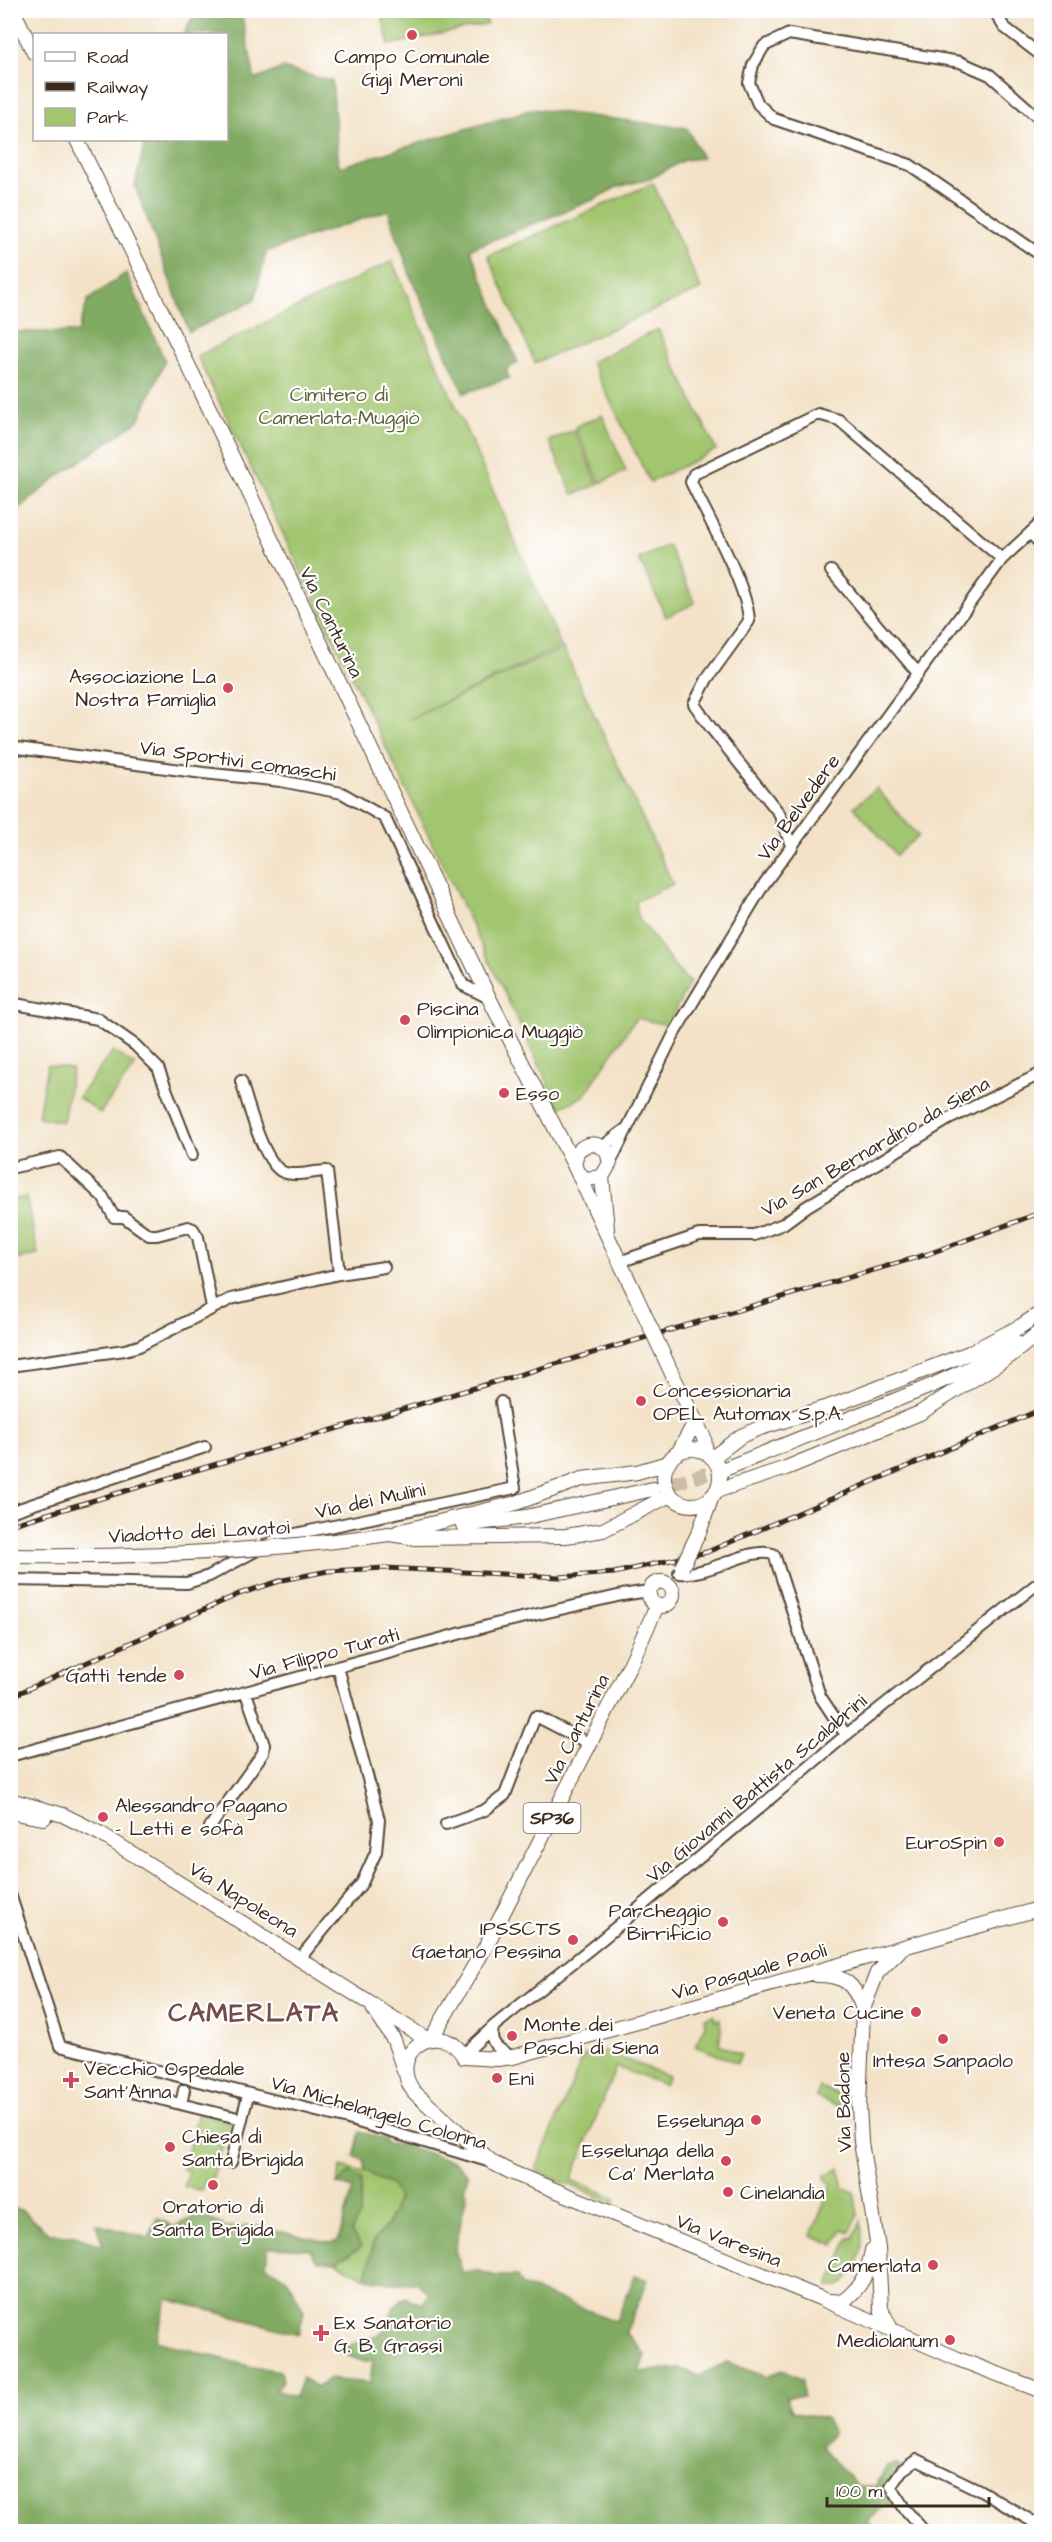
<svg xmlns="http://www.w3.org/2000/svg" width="1052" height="2542" viewBox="0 0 1052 2542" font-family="'Architects Daughter',sans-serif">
  <rect width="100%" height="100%" fill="#fff"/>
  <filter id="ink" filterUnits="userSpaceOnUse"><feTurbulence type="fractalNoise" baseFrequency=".0167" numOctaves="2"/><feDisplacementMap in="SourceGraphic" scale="12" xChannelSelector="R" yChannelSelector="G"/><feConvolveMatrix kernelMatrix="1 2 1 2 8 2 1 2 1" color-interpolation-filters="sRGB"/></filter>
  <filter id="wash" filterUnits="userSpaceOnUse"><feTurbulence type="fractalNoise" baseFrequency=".008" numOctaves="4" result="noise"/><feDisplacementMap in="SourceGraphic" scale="24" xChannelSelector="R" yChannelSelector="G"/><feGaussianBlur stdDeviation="1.35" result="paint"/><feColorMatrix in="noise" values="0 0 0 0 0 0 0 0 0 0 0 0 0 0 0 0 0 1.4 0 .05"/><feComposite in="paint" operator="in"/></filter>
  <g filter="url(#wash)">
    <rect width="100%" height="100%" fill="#f3e2c7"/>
    <!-- green -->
    <path fill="#a2c56f" stroke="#6e7846" stroke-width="1.5" d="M381 11H484L487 24 389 45Z
      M653 183 701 289 535 363 488 256Z
      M392 261 561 646 408 720 563 648 673 884 636 901 638 917 677 970 690 983 667 1025 636 1018 584 1096 560 1108 197 356Z
      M658 329 716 450 650 482 591 362Z
      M602 415 626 471 600 483 575 427Z
      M574 430 598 484 573 495 549 441Z
      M668 545 695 603 666 617 639 559Z
      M876 788 918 836 896 855 854 807Z
      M113 1051 135 1066 100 1113 78 1097Z
      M47 1065 72 1069 63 1122 38 1117Z
      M26 1197 38 1255 11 1260V1200Z
      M714 2015 715 2020 720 2019 721 2031 719 2044 741 2054 737 2063 695 2046 705 2025 704 2018Z
      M604 2051 668 2076 664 2085 616 2067 571 2180 616 2198 614 2203 535 2171 584 2055Z
      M820 2087 839 2095V2107L816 2097Z
      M198 2112 231 2121 211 2183 205 2182 202 2191 184 2186 189 2172 183 2170Z
      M341 2167 364 2173V2169L377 2178 390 2183 398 2198 388 2224 374 2240 366 2278 336 2262 360 2247 351 2232 360 2215 350 2173 337 2184Z
      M840 2168 842 2187 854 2192 858 2215 850 2232 842 2229 835 2245 811 2235 832 2184 827 2181 824 2176Z
      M861 2221C864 2248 862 2270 839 2286H829L849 2237 853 2238Z"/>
    <!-- forest -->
    <path fill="#81aa62" stroke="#5e6a40" stroke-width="1.5" d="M196 11H241L255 80 282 68 332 81 339 167 533 109 687 128 702 158 684 160 650 179 617 187 595 199 470 249 518 363 506 369 509 378 464 393 412 280 388 210 266 252 255 300 189 332 135 186 145 140H226V34H184Z
      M126 273 165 361 139 420 52 481 11 516 10 354 16 332H78L88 300Z
      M360 2132 385 2139 386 2144H401L456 2162 468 2175 464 2189 467 2193 455 2250 463 2274 476 2270 496 2276H517L521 2285 616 2321 635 2276 648 2280 626 2332 645 2355 639 2372 680 2368 698 2376 727 2362 767 2377 782 2370 803 2380V2397H786L792 2411 825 2418 833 2433 821 2446 857 2486H876L887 2466 896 2464 902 2468 894 2486 897 2507H882L868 2523 878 2532 11 2531 10 2208 22 2210 49 2233 75 2236 103 2246 96 2224 149 2238 157 2218 174 2227 199 2214 226 2227 252 2225 332 2243 338 2241 353 2189 337 2184 350 2173 361 2179 360 2215 351 2232 361 2247 336 2262 316 2261 310 2249 268 2247 266 2265 287 2279 304 2311 299 2334 167 2299 156 2341 253 2367 281 2371 283 2381 276 2390 295 2397 302 2378 318 2387 328 2379 370 2383 373 2359 365 2362 334 2351 378 2335 388 2327 394 2306 405 2297 422 2304 430 2294 416 2283H391L366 2278 374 2240 388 2223 398 2198 390 2183 377 2179 364 2169V2160L354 2157Z"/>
  </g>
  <g filter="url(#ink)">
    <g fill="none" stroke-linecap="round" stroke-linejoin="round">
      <!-- major-tunnel -->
      <path stroke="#cebda5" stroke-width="14" stroke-dasharray="14 7" stroke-linecap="butt" d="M653 1489 727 1468"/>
      <!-- minor casing -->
      <g stroke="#574637" stroke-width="14">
        <path id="minor" d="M994 10 1004 27 1042 56
          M1042 121 990 75 960 62 789 34 764 46 753 65 749 83 758 104 774 119 910 165 1042 256
          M1030 533 1042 545
          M831 571 917 672
          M10 747 203 773 281 781 342 793 385 818 463 985 489 998
          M792 848 779 813 711 728 694 704 707 679 749 621C748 587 707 516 691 482L694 474 818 414 839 420 1002 559
          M10 1003 98 1019 135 1045 158 1068 192 1155
          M241 1081C248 1103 262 1159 281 1171 293 1178 313 1171 327 1171L339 1274
          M602 1147 627 1128
          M610 1163 675 1032 764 884 1002 559 1042 522
          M10 1168 60 1157 103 1197 114 1217H124L149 1235H157L188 1227 193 1229 198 1237 212 1307
          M619 1262 699 1235H754L783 1224 806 1207 947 1120 1042 1073
          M10 1366 125 1350 139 1346 231 1299 339 1274 384 1267
          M10 1512 205 1447
          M679 1573C710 1576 750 1546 773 1554L775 1557 820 1696 846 1735
          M10 1580 187 1583 209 1576 281 1537 515 1488 501 1402
          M10 1756 495 1624 622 1595 649 1591
          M446 1824 485 1810 505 1795 535 1717H538L590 1744
          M210 1827 263 1753 264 1745 246 1693
          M10 1894 60 2046 348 2119 491 2162
          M300 1958 362 1883 376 1852 379 1820 338 1667
          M494 2026C487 2043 499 2050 513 2057
          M463 2055 494 2026 601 1940 846 1735 1042 1580
          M135 2093 242 2119
          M181 2104 184 2090
          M231 2162 248 2095
          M925 2532 904 2508 891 2486 902 2470 917 2460 979 2490 1042 2527"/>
      </g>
      <!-- major casing -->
      <g stroke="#574637" stroke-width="16">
        <path id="major" d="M13 10 34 53
          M77 140 200 389 489 998 574 1165 635 1294
          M574 1165 577 1152C586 1142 597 1142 607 1151L610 1163 602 1177 586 1179 578 1173
          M602 1177 607 1229
          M674 1378 704 1438 706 1453
          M664 1477a28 28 0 1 1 56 0a28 28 0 1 1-56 0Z
          M678 1453 695 1422
          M712 1458 741 1436 760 1428 834 1405 969 1353 1021 1326 1042 1312
          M727 1468 933 1385 972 1367 1015 1341
          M716 1491 786 1468 920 1413 1010 1356 1042 1330
          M463 1525 526 1517 653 1489
          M700 1530 712 1496
          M398 1532 516 1503 582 1479 637 1472 668 1463
          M389 1534 416 1538 566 1536 603 1530 670 1495
          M649 1594a12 12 0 1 1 24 0a12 12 0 1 1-24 0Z
          M10 1800 63 1815 101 1834 428 2040
          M10 1812 44 1818
          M1042 1908 513 2057 498 2059 464 2057C441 2016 384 2052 414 2092L493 2163 513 2173 820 2298 958 2359 1042 2391
          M817 1975C844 1975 854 1983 863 2009
          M373 2008 394 2040 404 2071
          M431 2039 486 1946 629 1667 657 1606
          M831 2301 842 2302C861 2288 868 2273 872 2250
          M891 2329 881 2309 878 2248 861 2142 859 2106 863 2009 877 1973 899 1951"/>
      </g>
      <!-- minor -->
      <use href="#minor" stroke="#fff" stroke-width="10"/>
      <!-- major -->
      <use href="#major" stroke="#fff" stroke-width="14"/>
      <!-- rail casing -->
      <g stroke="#3b2a1e" stroke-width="5">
        <path id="rail" d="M10 1525 928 1254 1042 1212
          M10 1697 239 1594 283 1580 328 1571 386 1568 559 1577 614 1573 707 1552 1042 1409"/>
      </g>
      <!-- rail -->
      <use href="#rail" stroke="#fff" stroke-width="3" stroke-dasharray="9" stroke-linecap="butt"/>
      <!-- major-bridge casing -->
      <g stroke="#574637" stroke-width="16" stroke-linecap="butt">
        <path id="major-bridge" d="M635 1294 674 1378
          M10 1556C138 1558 263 1552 389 1534
          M682 1567 700 1530"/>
      </g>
      <!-- major-bridge -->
      <use href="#major-bridge" stroke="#fff" stroke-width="14"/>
    </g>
  </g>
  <!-- markers -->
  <g fill="#d1495b" stroke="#fff" stroke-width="2">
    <circle cx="412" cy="35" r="6"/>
    <circle cx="228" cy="688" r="6"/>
    <circle cx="405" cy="1020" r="6"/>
    <circle cx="504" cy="1093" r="6"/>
    <circle cx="641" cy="1401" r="6"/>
    <circle cx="179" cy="1675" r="6"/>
    <circle cx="103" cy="1817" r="6"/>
    <circle cx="999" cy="1842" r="6"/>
    <circle cx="723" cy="1922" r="6"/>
    <circle cx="573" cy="1940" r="6"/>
    <circle cx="916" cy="2012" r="6"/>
    <circle cx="512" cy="2036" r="6"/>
    <circle cx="943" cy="2039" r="6"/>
    <circle cx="497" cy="2078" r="6"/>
    <path d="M68 2071h6v6h6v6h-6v6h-6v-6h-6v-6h6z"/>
    <circle cx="756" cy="2120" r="6"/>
    <circle cx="170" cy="2147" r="6"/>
    <circle cx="726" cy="2161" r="6"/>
    <circle cx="213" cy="2185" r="6"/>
    <circle cx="728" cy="2192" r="6"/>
    <circle cx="933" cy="2265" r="6"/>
    <path d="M318 2324h6v6h6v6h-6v6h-6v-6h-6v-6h6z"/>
    <circle cx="950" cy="2340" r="6"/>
  </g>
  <g text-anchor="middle" stroke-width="4.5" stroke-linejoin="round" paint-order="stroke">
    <!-- shield labels -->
    <rect fill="#fff" stroke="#766a62" stroke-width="1.5" x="523.5" y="1803" width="57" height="30" rx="4.5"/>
    <g font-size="18" font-weight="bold" fill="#3b2a1e">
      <text x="552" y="1824">SP36</text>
    </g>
    <!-- poi labels -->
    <g font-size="20" fill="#3b2a1e" stroke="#fff" text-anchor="end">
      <text x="412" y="63" text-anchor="middle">Campo Comunale<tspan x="412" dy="23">Gigi Meroni</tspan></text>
      <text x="216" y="683">Associazione La<tspan x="216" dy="23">Nostra Famiglia</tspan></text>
      <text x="417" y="1015" text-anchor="start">Piscina<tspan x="417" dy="23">Olimpionica Muggiò</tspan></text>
      <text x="516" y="1100" text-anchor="start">Esso</text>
      <text x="653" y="1397" text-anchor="start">Concessionaria<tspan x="653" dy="23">OPEL Automax S.p.A.</tspan></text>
      <text x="167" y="1682">Gatti tende</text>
      <text x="115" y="1812" text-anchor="start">Alessandro Pagano<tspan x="115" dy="23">- Letti e sofà</tspan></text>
      <text x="987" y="1849">EuroSpin</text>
      <text x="711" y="1917">Parcheggio<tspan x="711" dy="23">Birrificio</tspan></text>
      <text x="561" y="1935">IPSSCTS<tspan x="561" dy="23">Gaetano Pessina</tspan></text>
      <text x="904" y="2019">Veneta Cucine</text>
      <text x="524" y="2031" text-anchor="start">Monte dei<tspan x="524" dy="23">Paschi di Siena</tspan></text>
      <text x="943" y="2067" text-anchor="middle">Intesa Sanpaolo</text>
      <text x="84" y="2075" text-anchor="start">Vecchio Ospedale<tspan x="84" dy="23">Sant'Anna</tspan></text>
      <text x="509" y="2085" text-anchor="start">Eni</text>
      <text x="744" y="2127">Esselunga</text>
      <text x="182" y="2143" text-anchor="start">Chiesa di<tspan x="182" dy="23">Santa Brigida</tspan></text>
      <text x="714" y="2157">Esselunga della<tspan x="714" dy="23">Ca' Merlata</tspan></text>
      <text x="740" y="2199" text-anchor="start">Cinelandia</text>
      <text x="213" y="2213" text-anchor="middle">Oratorio di<tspan x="213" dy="23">Santa Brigida</tspan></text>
      <text x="921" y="2272">Camerlata</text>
      <text x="334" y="2329" text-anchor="start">Ex Sanatorio<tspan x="334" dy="23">G. B. Grassi</tspan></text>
      <text x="938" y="2347">Mediolanum</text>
    </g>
    <!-- park labels -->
    <g font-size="20" fill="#5f603a" stroke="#fff">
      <text x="339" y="401">Cimitero di<tspan x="339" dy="23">Camerlata-Muggiò</tspan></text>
    </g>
    <!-- street labels -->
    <g font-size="20" fill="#3b2a1e" stroke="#fff">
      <text transform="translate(332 622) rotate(64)" y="7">Via Canturina</text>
      <text transform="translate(238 760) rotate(8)" y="7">Via Sportivi comaschi</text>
      <text transform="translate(798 807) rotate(-54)" y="7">Via Belvedere</text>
      <text transform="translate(875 1146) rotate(-30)" y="7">Via San Bernardino da Siena</text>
      <text transform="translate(370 1500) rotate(-12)" y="7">Via dei Mulini</text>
      <text transform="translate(199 1531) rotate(-3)" y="7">Viadotto dei Lavatoi</text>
      <text transform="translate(324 1653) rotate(-15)" y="7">Via Filippo Turati</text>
      <text transform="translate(576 1729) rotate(-63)" y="7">Via Canturina</text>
      <text transform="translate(756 1788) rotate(-40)" y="7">Via Giovanni Battista Scalabrini</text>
      <text transform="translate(244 1899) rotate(32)" y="7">Via Napoleona</text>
      <text transform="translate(749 1971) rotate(-16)" y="7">Via Pasquale Paoli</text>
      <text transform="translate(843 2102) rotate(-91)" y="7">Via Badone</text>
      <text transform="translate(379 2112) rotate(16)" y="7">Via Michelangelo Colonna</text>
      <text transform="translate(729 2240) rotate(22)" y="7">Via Varesina</text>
    </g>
    <!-- district labels -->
    <g font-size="26" font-weight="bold" letter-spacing="1.5" fill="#744c4d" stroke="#fff">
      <text x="254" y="2021">CAMERLATA</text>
    </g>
  </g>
  <!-- margin -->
  <rect width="1052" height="2542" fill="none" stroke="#fff" stroke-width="36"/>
  <!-- legend -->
  <rect x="33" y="33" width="195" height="108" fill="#ffffff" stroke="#b1aaa5" stroke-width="1.5"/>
  <rect x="45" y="52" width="30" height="9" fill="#ffffff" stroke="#b1aaa5" stroke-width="1.5"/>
  <text x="87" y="63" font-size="18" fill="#3b2a1e">Road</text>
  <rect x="45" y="82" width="30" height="9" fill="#3b2a1e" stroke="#b1aaa5" stroke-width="1.5"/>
  <text x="87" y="93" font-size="18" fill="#3b2a1e">Railway</text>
  <rect x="45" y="108" width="30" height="18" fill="#a2c56f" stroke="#b1aaa5" stroke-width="1.5"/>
  <text x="87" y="123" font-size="18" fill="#3b2a1e">Park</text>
  <!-- scale -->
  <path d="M827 2497v9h162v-9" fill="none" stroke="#3b2a1e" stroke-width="3"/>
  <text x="836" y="2497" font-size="18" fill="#3b2a1e" stroke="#ffffff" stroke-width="4.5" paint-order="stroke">100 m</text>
</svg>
